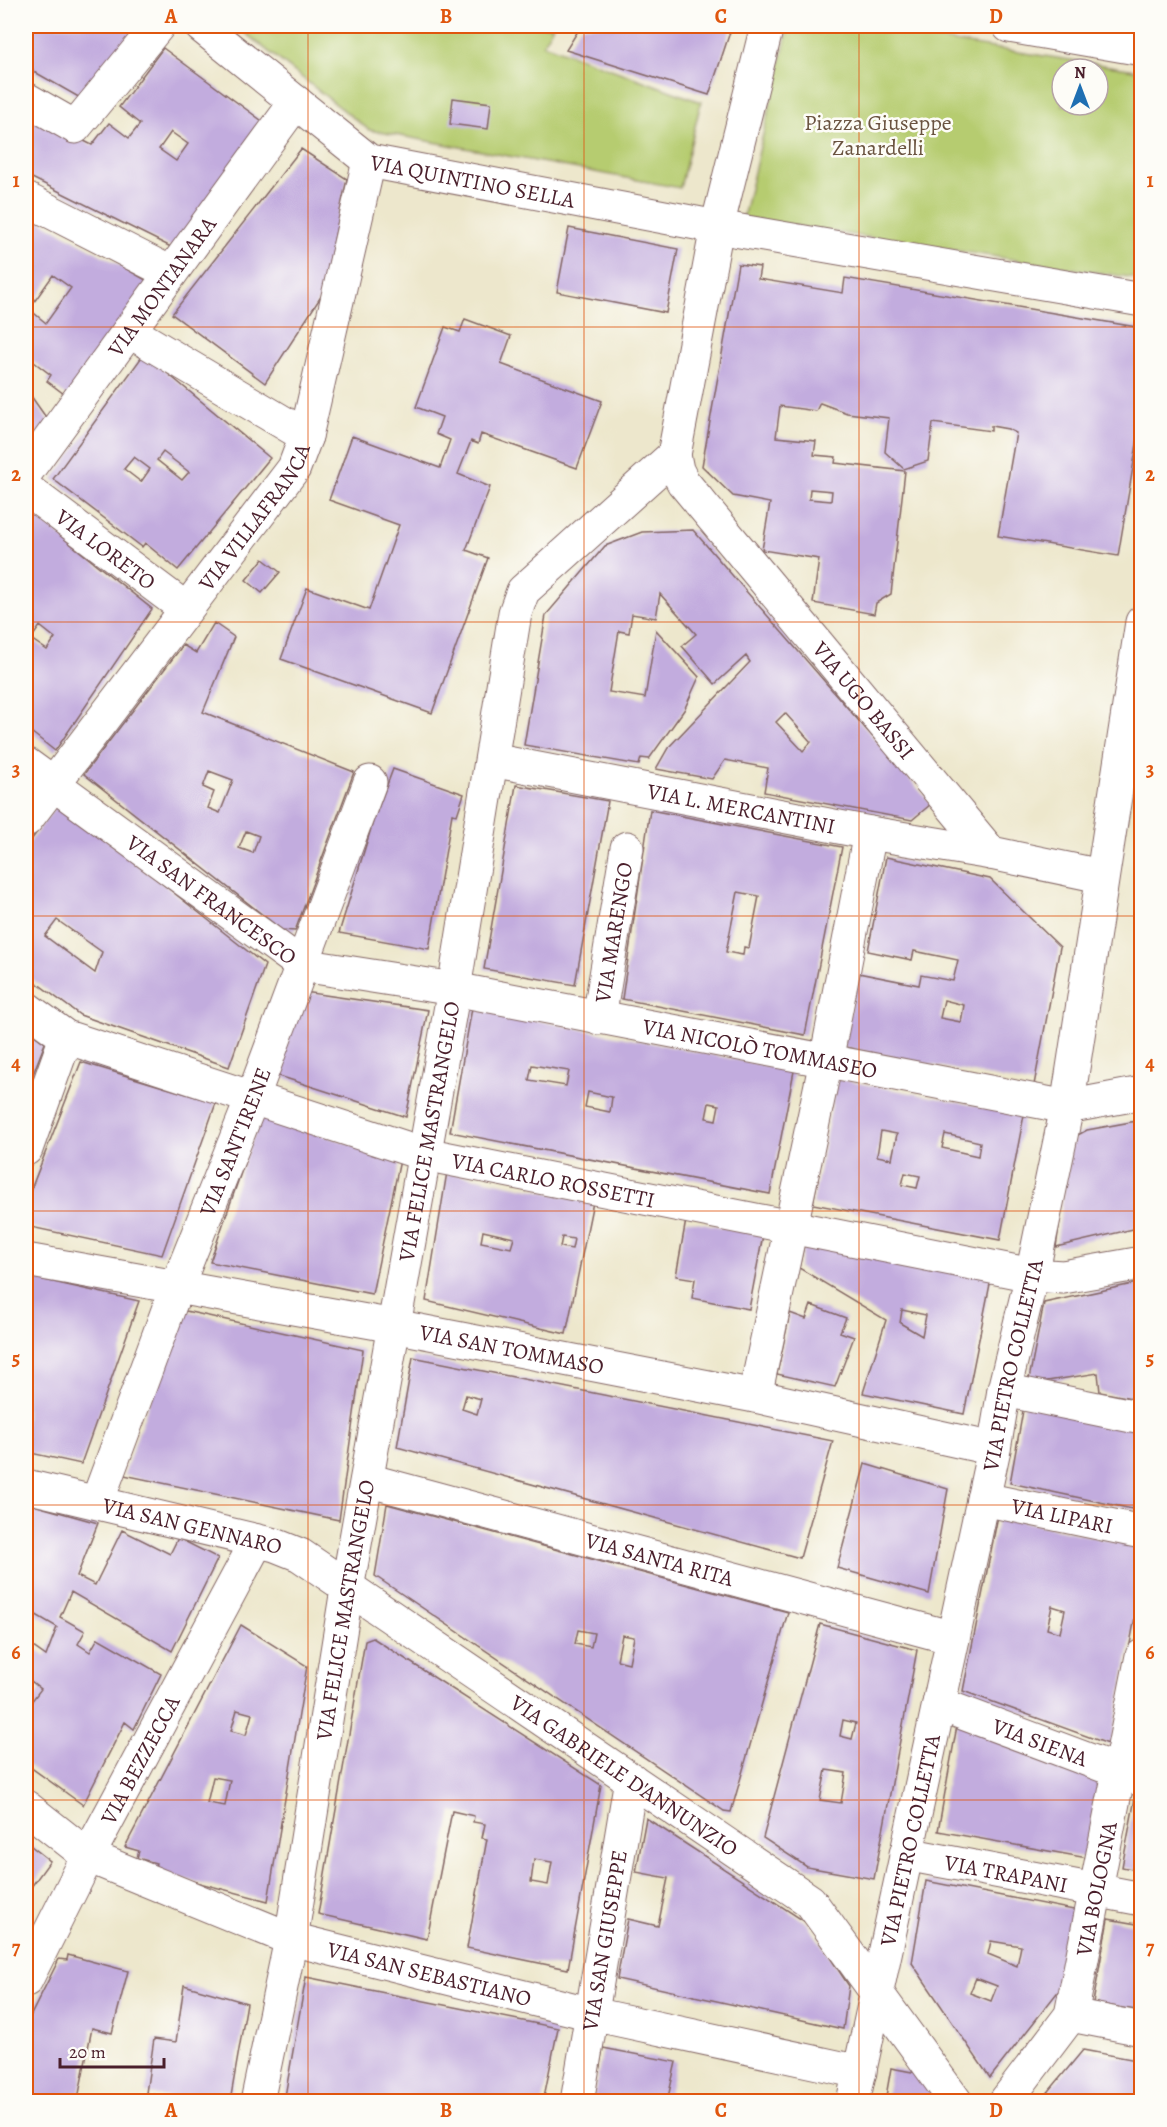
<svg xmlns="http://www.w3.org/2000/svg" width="1167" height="2127" viewBox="0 0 1167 2127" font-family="Alegreya,serif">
  <rect width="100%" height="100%" fill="#fdfcf7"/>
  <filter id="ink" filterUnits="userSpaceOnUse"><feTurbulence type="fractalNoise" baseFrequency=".0167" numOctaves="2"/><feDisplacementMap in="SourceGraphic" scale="12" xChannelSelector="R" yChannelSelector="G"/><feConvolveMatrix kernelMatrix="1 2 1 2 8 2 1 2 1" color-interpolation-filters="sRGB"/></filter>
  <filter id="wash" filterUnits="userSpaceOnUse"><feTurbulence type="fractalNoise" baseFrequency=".008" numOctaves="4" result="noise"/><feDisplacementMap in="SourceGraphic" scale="24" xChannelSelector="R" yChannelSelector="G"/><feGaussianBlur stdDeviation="1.35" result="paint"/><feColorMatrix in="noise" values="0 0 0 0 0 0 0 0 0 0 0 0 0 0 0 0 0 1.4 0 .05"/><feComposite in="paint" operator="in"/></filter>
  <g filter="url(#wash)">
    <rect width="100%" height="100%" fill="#ede7cc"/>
    <!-- green -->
    <path fill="#b6cc70" stroke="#80764e" stroke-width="1.5" fill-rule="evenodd" d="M236 26H553L543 44 701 102 680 188 369 130Z
      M789 26H851L1141 71V279L743 218ZM1062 69H1098V105H1062Z"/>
    <g id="blocks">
      <!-- building -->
      <path fill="#c2acde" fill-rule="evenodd" d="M26 26H138L89 103 26 67Z
        M581 26H732L709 95 566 50Z
        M163 48 273 129 181 252 26 175V112L92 145 109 123 129 138 140 124 119 107ZM171 132 188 144 176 161 159 149Z
        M453 98 491 103 488 129 450 124Z
        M301 149 347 179 322 295 265 383 172 314Z
        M35 218 153 284 68 397 47 381 51 375 26 356V231ZM53 275 71 288 46 323 29 309Z
        M569 228 678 249 666 313 557 292Z
        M738 264 760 267 758 279 843 293 845 278 1142 328V414L1118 556 998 536 1016 433 1008 429 991 426V431L933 423 928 461 904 469 885 452 889 418 847 413 820 403 816 411 780 406 776 437 816 441 814 455 836 457 835 463 905 471 891 594 876 603 874 614 813 603 819 559 762 550 770 503 733 496 702 466ZM810 489 832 491 831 501 809 499Z
        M465 319 511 336 501 364 602 401 577 468 481 434 478 444 471 441 458 474 490 487 466 550 488 558 432 713 281 659 307 588 369 610 399 525 329 500 352 436 440 468 450 440 436 434 442 417 416 407 445 327 460 332Z
        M144 354 270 458 178 570 145 543 142 547 53 479ZM163 452 189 472 182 480 157 460ZM134 457 150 469 141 482 124 469Z
        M26 389 50 423 26 455Z
        M28 510 152 609 55 751 26 728V514ZM40 626 55 638 47 650 31 639Z
        M693 530 931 804 912 820 764 792 768 768 725 760 712 779 656 769 668 748 750 662 746 656 715 684 682 646 696 634 660 594 656 618 632 614 629 633 619 631 609 692 645 698 656 630 699 677 684 710 649 759 641 758 639 765 524 745 546 615 605 546 642 532ZM785 713 811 742 803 751 776 722Z
        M263 559 280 572 262 593 246 580Z
        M214 623 234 637 203 712 354 772 295 931 282 930 84 774 183 645 196 653ZM209 771 233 780 220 813 208 808 214 792 203 787ZM246 831 259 836 253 853 239 848Z
        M393 769 464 794 457 815 452 814 429 949 339 933 373 822Z
        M516 785 608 801 575 985 484 969Z
        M59 802 265 965 229 1067 80 1015 26 975V847ZM57 920 102 952 95 973 45 936Z
        M650 810 842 847 805 1035 622 999ZM738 892 759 896 749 948 744 947 743 955 726 952Z
        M886 857 990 879 1060 947 1034 1085 843 1047 858 973 919 985 921 975 953 981 958 960 914 951 912 960 868 951ZM944 1000 964 1005 961 1022 940 1018Z
        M304 992 428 1010 406 1117 276 1075Z
        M472 1008 794 1071 770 1194 450 1132ZM532 1065 569 1071 566 1086 529 1080ZM588 1092 612 1097 610 1112 585 1107ZM709 1103 719 1105 716 1120 706 1118Z
        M26 1029 45 1043 26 1092Z
        M81 1062 216 1103 162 1255 26 1226V1202Z
        M837 1079 1024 1115 1000 1240 813 1204ZM881 1131 897 1134 892 1159 877 1156ZM945 1134 980 1142 978 1156 942 1148ZM905 1173 920 1176 917 1188 902 1185Z
        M261 1115 400 1160 372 1294 210 1262Z
        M1142 1120V1227L1056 1247 1071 1146 1076 1136 1087 1130Z
        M447 1172 593 1202 566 1334 426 1301ZM483 1231 514 1238 511 1248 481 1242ZM562 1237 574 1239 572 1249 560 1247Z
        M686 1220 763 1235 749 1309 692 1298 695 1279 676 1276Z
        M806 1236 992 1274 964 1414 863 1393 886 1320 799 1268ZM902 1310 926 1315 922 1336 900 1323Z
        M26 1276 139 1301 81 1464 26 1452Z
        M1142 1282V1400L1100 1392 1098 1373 1028 1384 1044 1303Z
        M811 1305 846 1318 840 1332 854 1337 835 1387 777 1374 790 1313 806 1319Z
        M181 1310 363 1350 339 1520 124 1475Z
        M413 1357 833 1441 800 1558 397 1447ZM466 1395 481 1399 477 1414 462 1409Z
        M1024 1405 1142 1426V1511L1010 1483Z
        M865 1464 948 1489 929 1594 837 1568Z
        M26 1503 98 1523 77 1576 95 1585 122 1530 170 1554 178 1538 218 1558 172 1651 71 1592 60 1617 85 1631 78 1644 90 1652 98 1638 161 1674 134 1729 125 1722 83 1805 26 1764V1698L31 1702 41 1689 31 1681 26 1689V1642L46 1656 57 1627 26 1609V1553L29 1544 26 1543Z
        M387 1504 788 1612 731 1812 724 1811 375 1576ZM578 1630 594 1633 591 1647 575 1644ZM622 1635 634 1637 629 1663 617 1660Z
        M998 1516 1142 1548V1580L1111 1745 963 1691ZM1052 1606 1065 1610 1060 1633 1047 1629Z
        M820 1624 917 1650 874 1879 807 1867 763 1838ZM843 1720 856 1723 852 1739 840 1736ZM826 1770 846 1773 841 1803 820 1800Z
        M241 1625 307 1666 268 1901 154 1871 156 1863 137 1858 139 1851 125 1847ZM237 1710 252 1714 246 1735 231 1731ZM213 1777 230 1780 225 1806 207 1803Z
        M373 1638 601 1785 568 1969 467 1948 487 1839 482 1838 485 1824 473 1822 474 1816 452 1811 427 1939 318 1914 365 1641ZM534 1859 552 1862 548 1885 531 1882Z
        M958 1720 1102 1775 1087 1858 938 1831Z
        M1136 1793 1142 1795V1871L1122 1867Z
        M646 1818 807 1923 849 1986 843 2029 617 1979 628 1919 658 1926 668 1878 636 1872Z
        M26 1842 50 1861 26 1894Z
        M926 1881 1079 1911 1064 1984 990 2078 912 1963ZM991 1941 1021 1946 1017 1966 988 1954ZM976 1978 997 1986 991 2001 970 1993Z
        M1108 1919 1142 1925V2011L1093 2003Z
        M68 1955 128 1971 112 2033 92 2028 78 2099 61 2096 60 2102H26V2025L59 1959 67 1960Z
        M306 1977 558 2028 543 2102H284Z
        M184 1985 247 2003 230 2102H191L146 2093 154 2039 176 2042Z
        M603 2048 676 2062 667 2102H593Z
        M1083 2050 1142 2061V2102H1040Z
        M891 2068 917 2073 937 2102H885Z"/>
    </g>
  </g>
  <g filter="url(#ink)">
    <use href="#blocks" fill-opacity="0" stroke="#836563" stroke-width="1.5"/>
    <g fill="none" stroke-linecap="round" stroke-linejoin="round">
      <!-- minor casing -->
      <g stroke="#836563" stroke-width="35">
        <g id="minor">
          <path id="s1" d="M201 26 369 161 717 227 1142 300"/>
          <path d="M1009 26 1142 49"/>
          <path d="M26 99 75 127 158 26"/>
          <path d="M26 199 171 273"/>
          <path d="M129 331 306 436"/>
          <path id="s2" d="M674 455 677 470 683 482 991 853 1101 876"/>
          <path id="s3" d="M26 472 296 102"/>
          <path id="s4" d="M26 489 186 609"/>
          <path id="s5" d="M492 760 870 833 991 853"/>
          <path id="s6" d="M26 764 302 965 454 989 1067 1107 1142 1093"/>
          <path id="s7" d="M26 820 294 468 306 436 369 161"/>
          <path id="s8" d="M26 1008 66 1037 424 1154 1032 1275 1063 1277 1142 1263"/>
          <path id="s9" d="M599 1018 627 848"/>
          <path d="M26 1149 66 1037"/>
          <path id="s10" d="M26 1260 394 1326 755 1396 994 1449"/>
          <path d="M1004 1390 1142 1418"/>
          <path d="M755 1396 826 1061 870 833"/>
          <path id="s11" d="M367 1480 953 1638"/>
          <path id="s12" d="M26 1486 275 1545 300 1555 810 1901 956 2102"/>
          <path id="s13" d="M983 1499 1142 1532"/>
          <path id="s14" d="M97 1502 177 1286 252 1099 370 782"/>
          <path id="s15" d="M939 1704 1142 1780"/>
          <path id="s16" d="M26 1807 88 1856 291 1939 592 2014 860 2072"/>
          <path id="s17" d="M906 1854 1142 1899"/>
          <path id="s18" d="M26 1980 88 1856 257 1541"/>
          <path d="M1071 2015 1142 2029"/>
          <path id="s19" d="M257 2102 291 1939 347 1589 454 989 515 613 523 591 674 455 717 227 767 26"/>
          <path id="s20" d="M577 2102 631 1779"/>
          <path id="s21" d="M853 2102 994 1449 1004 1390 1032 1275 1067 1107 1142 622"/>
          <path id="s22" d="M1005 2102 1071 2015 1142 1656"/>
        </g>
      </g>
      <!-- minor -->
      <use href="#minor" stroke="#fff" stroke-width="33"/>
    </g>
  </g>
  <!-- grid -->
  <path fill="none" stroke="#e0560e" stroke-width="1.5" stroke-opacity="0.55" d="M308 26V2102M584 26V2102M859 26V2102M26 327H1142M26 622H1142M26 916H1142M26 1211H1142M26 1505H1142M26 1800H1142"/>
  <g text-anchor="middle" stroke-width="5" stroke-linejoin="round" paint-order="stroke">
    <!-- park labels -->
    <g font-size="22" fill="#6a5340" stroke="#fdfcf7">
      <text x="878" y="130">Piazza Giuseppe<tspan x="878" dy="25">Zanardelli</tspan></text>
    </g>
    <!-- street labels -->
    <g font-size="22" fill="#4a1f2b" stroke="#fdfcf7">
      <text dy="8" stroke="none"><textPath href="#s1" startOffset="321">VIA QUINTINO SELLA</textPath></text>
      <text dy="8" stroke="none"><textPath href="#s3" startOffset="230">VIA MONTANARA</textPath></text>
      <text dy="8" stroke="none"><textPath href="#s7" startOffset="380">VIA VILLAFRANCA</textPath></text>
      <text dy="8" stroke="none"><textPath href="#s4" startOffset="100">VIA LORETO</textPath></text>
      <text dy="8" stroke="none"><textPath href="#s2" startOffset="312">VIA UGO BASSI</textPath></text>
      <text dy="8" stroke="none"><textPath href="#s5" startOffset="254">VIA L. MERCANTINI</textPath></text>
      <text dy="8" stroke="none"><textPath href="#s6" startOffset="230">VIA SAN FRANCESCO</textPath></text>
      <text dy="8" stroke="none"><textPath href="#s9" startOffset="87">VIA MARENGO</textPath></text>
      <text dy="8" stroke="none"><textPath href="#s6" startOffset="807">VIA NICOLÒ TOMMASEO</textPath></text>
      <text dy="8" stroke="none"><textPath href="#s19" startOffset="986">VIA FELICE MASTRANGELO</textPath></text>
      <text dy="8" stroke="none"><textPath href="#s14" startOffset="386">VIA SANT'IRENE</textPath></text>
      <text dy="8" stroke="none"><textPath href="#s8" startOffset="558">VIA CARLO ROSSETTI</textPath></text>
      <text dy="8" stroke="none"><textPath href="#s10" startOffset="494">VIA SAN TOMMASO</textPath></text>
      <text dy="8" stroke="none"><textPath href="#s21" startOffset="754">VIA PIETRO COLLETTA</textPath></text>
      <text dy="8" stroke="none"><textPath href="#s13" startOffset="81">VIA LIPARI</textPath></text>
      <text dy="8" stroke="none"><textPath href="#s12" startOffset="171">VIA SAN GENNARO</textPath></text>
      <text dy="8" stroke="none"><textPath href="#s11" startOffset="303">VIA SANTA RITA</textPath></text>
      <text dy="8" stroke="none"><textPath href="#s19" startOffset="500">VIA FELICE MASTRANGELO</textPath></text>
      <text dy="8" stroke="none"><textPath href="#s15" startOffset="108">VIA SIENA</textPath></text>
      <text dy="8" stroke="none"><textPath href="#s18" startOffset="248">VIA BEZZECCA</textPath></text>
      <text dy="8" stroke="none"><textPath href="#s12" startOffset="675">VIA GABRIELE D'ANNUNZIO</textPath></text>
      <text dy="8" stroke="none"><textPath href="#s21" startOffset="268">VIA PIETRO COLLETTA</textPath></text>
      <text dy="8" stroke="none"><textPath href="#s17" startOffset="102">VIA TRAPANI</textPath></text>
      <text dy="8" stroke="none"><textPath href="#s22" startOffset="238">VIA BOLOGNA</textPath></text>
      <text dy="8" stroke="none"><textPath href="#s20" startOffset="164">VIA SAN GIUSEPPE</textPath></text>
      <text dy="8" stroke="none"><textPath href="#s16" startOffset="441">VIA SAN SEBASTIANO</textPath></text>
    </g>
  </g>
  <!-- margin -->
  <rect width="1167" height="2127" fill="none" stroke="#fdfcf7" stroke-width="66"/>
  <!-- north arrow -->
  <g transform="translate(1080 87)"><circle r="28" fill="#fdfcf7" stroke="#b5a4a5" stroke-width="1.5"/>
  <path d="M0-4.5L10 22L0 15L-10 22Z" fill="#1f6fb2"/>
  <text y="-9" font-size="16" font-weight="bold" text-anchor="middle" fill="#4a1f2b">N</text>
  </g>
  <!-- scale -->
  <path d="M60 2058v9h104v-9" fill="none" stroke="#4a1f2b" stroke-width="3"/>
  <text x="69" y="2058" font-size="18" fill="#4a1f2b" stroke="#fdfcf7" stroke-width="4.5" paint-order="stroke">20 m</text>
  <rect x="33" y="33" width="1101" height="2061" fill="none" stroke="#e0560e" stroke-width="2"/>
  <g font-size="20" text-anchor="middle" font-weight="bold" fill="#e0560e">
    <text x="171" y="23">A</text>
    <text x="446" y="23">B</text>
    <text x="721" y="23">C</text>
    <text x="996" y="23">D</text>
    <text x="16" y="187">1</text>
    <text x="1150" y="187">1</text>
    <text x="16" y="481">2</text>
    <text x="1150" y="481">2</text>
    <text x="16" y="776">3</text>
    <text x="1150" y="776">3</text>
    <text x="16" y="1070">4</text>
    <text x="1150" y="1070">4</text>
    <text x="16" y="1365">5</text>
    <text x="1150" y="1365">5</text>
    <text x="16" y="1659">6</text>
    <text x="1150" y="1659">6</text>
    <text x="16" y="1954">7</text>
    <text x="1150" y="1954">7</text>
    <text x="171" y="2117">A</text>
    <text x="446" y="2117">B</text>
    <text x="721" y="2117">C</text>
    <text x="996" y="2117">D</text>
  </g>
</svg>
